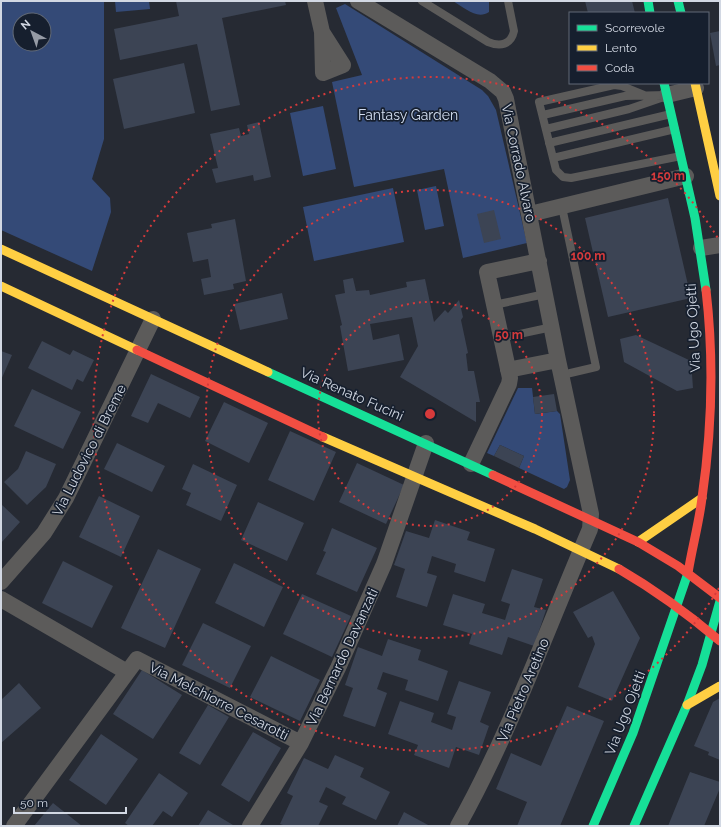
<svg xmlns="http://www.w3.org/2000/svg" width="721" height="827" viewBox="0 0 721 827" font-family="Raleway,sans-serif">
  <rect width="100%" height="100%" fill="#262a33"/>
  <!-- green -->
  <path fill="#344a77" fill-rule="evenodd" d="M1 1H104V139L92 179 110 198 111 212 92 271 1 230ZM20 20H44V44H20Z
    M115 1H149L150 9 116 12Z
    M453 1H489V12C477 20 465 8 453 1Z
    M345 4 482 90 488 96 496 110 527 243 463 258 444 169 354 187 332 82 362 75 336 8Z
    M323 106 336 169 303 176 290 113Z
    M436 186 444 226 425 230 417 190Z
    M393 188 404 242 314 261 303 207Z
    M518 388H532L535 414 557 411 560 414 570 480 567 487 564 489 519 468 524 456 500 445 494 456 487 453Z"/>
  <!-- building -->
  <path fill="#3c4454" d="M176 1H285L286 5 222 18 240 105 211 111 197 44 120 60 114 29 179 16Z
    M585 1H632L635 13H588Z
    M720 31V65L716 66 710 33Z
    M184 63 195 113 124 129 113 79Z
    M259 122 271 177 254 181 253 175 216 183 212 169 218 168 210 134 239 128 241 136 249 134 247 125Z
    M668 198 691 298 608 317 585 218Z
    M494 210 501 239 484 243 477 214Z
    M235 219 246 281 233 284 234 289 204 295 201 279 211 277 208 259 193 262 187 233 212 228 211 224Z
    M353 278 356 291 369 290 370 295 407 287 406 282 425 279 434 322 445 310 448 313 459 300 463 317 461 320 468 353 466 354 468 371H474L480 402H476V422L400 377 418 346 412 317 370 324 373 340 399 334 404 360 348 371 340 326 342 325 335 295 345 293 343 280Z
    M282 293 288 319 240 330 234 304Z
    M636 335 691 361 693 388 677 391 624 362 620 339Z
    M42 341 70 355 73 350 94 360 83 382 77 379 72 390 28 368Z
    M1 351 12 355 1 380Z
    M151 374 200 397 190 418 158 403 148 423 131 416Z
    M32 389 81 412 63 449 14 426Z
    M554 394 557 411 535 414 533 397Z
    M224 402 268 423 249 463 205 441Z
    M290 431 336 452 314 501 268 480Z
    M117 443 165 466 152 492 104 469Z
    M500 445 524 456 519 468 494 456Z
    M26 451 56 464 46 487 27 505 4 482 18 469Z
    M357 463 404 485 386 524 339 502Z
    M193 464 237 485 221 521 186 505 191 493 182 489Z
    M99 496 140 516 121 557 79 537Z
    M258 502 304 523 287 561 241 540Z
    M1 504 20 522 1 543Z
    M435 520 470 532 467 540 495 549 485 582 454 572 456 564 432 556 427 573 437 576 427 607 396 597 405 569 394 565 406 531 429 538Z
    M332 528 377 548 357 592 316 574 326 552 323 551Z
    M158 549 201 569 165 648 121 628Z
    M63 561 113 586 92 628 42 603Z
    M234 563 283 587 264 627 215 603Z
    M512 569 543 579 534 607 546 610 534 646 508 637 502 655 469 644 472 634 443 625 453 594 485 604 482 613 505 620 510 604 501 601Z
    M613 591 640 638 612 701 578 687 595 644 592 636 588 638 573 612Z
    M302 594 351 616 332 657 283 634Z
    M203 623 251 646 230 688 182 665Z
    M388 639 421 650 418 660 448 671 438 701 405 690 408 680 383 672 377 689 387 693 375 727 343 716 353 688 345 685 358 647 382 656Z
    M271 656 320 680 300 721 250 697Z
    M142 670 182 695 153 739 113 714Z
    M459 681 491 692 480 722 489 726 479 755 456 747 449 768 414 755 418 745 388 734 400 701 434 713 431 722 452 730 456 717 447 714Z
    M19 683 41 708 1 743V700Z
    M720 698V760L708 755 709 752 694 746 713 702Z
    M208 705 229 717 200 765 179 753Z
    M567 706 604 721 560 826H517L527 802 496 789 511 753 541 766Z
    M253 732 281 748 249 802 221 785Z
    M101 734 138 759 106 805 69 780Z
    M335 755 364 768 360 777 390 792 376 820 342 804 346 797 326 787 319 802 328 806 318 826H286L280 824 293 796 287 793 304 758 328 769Z
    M690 772 720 782V788L704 826H668Z
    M159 773 188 793 172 817 163 811 152 826H129L125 823Z
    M53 803 82 826H34Z
    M208 810 233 825 232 826H198Z
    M404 812 430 826H397Z"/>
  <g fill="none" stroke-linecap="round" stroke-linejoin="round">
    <!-- lane -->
    <path stroke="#5c5b5a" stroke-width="8" d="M422 1 488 42C500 47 511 45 514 31L508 1
      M644 95 622 86 614 85 539 102 556 170 563 177 571 178 681 156
      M543 115 625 96 666 95
      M546 129 629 109 661 98
      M549 143 671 114
      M553 158 675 129
      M494 305 545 294
      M501 338 552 327
      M562 375 596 367 562 207"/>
    <!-- street -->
    <path stroke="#5c5b5a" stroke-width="16" d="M315 1 322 32 323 73 343 65 322 32
      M358 1 490 81 503 92 506 99 558 360 591 514 590 529C547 629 511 731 458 826
      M667 95 696 88
      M530 214 686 176
      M701 248 720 245
      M508 370 558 360
      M471 464 509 384 510 378 487 272 539 261
      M1 582 44 533 66 498 153 319
      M1 599 127 672
      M14 826 137 659 301 743
      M250 826 301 743 338 668 384 564 426 443"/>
    <!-- fast -->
    <path stroke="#16e098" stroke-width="9" d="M648 1 650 13
      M678 1 681 13
      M664 83 695 218 706 290
      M268 372 493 475
      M593 826 633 733 688 573
      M634 826 687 705 702 665 720 601"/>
    <!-- slow -->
    <path stroke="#ffcf43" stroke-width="9" d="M695 83 720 196
      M1 249 268 372
      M1 286 137 350
      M323 437 535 529 619 569
      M638 542 702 498
      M687 705 720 686"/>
    <!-- jam -->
    <path stroke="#f24e42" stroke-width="9" d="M137 350 323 437
      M493 475 638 542 678 566 720 598
      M619 569C655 590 688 614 720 641
      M688 573C692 548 699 523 702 498 712 429 714 359 706 290"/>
  </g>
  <!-- distance rings -->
  <g fill="none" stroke="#d63a3b" stroke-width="2" stroke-dasharray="2 4">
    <circle cx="430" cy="414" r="112"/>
    <circle cx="430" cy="414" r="224"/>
    <path d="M719 588A337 337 0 1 1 719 240"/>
  </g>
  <g text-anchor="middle" stroke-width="3.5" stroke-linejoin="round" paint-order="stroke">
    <!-- park labels -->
    <g font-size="14" fill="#d4dff2" stroke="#161f2e">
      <text x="408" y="120">Fantasy Garden</text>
    </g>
    <!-- street labels -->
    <g font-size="14" fill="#d2d8e3" stroke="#161f2e">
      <text transform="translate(519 163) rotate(78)" y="5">Via Corrado Alvaro</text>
      <text transform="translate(693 328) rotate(-93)" y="5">Via Ugo Ojetti</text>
      <text transform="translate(352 394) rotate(24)" y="5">Via Renato Fucini</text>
      <text transform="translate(89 450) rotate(-63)" y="5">Via Ludovico di Breme</text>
      <text transform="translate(342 657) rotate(-65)" y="5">Via Bernardo Davanzati</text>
      <text transform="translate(523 690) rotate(-67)" y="5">Via Pietro Aretino</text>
      <text transform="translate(219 701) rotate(27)" y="5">Via Melchiorre Cesarotti</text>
      <text transform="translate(625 713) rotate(-69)" y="5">Via Ugo Ojetti</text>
    </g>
  </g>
  <circle cx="430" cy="414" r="6" fill="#d63a3b" stroke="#161f2e" stroke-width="2"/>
  <g font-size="12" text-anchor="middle" font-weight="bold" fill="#d63a3b" stroke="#161f2e" stroke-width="3.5" stroke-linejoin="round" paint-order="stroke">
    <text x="668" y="180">150 m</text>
    <text x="588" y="260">100 m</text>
    <text x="509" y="339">50 m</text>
  </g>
  <!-- border -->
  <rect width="721" height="827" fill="none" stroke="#d2d8e3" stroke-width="4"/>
  <!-- legend -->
  <rect x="569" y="12" width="140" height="72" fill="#161f2e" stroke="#616976"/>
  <rect x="577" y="25" width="20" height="6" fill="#16e098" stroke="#616976"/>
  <text x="605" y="32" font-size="12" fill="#d2d8e3">Scorrevole</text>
  <rect x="577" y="45" width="20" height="6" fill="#ffcf43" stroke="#616976"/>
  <text x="605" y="52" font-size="12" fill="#d2d8e3">Lento</text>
  <rect x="577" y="65" width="20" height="6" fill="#f24e42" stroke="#616976"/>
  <text x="605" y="72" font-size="12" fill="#d2d8e3">Coda</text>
  <!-- north arrow -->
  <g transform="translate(32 32) rotate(319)"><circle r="19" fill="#161f2e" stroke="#616976"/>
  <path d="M0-3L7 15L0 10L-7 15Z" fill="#969ba5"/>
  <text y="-6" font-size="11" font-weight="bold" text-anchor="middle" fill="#d2d8e3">N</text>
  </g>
  <!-- scale -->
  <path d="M14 807v6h112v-6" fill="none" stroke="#d2d8e3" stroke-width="2"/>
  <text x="20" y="807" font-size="12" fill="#d2d8e3" stroke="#161f2e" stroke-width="3" paint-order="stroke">50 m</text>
</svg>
